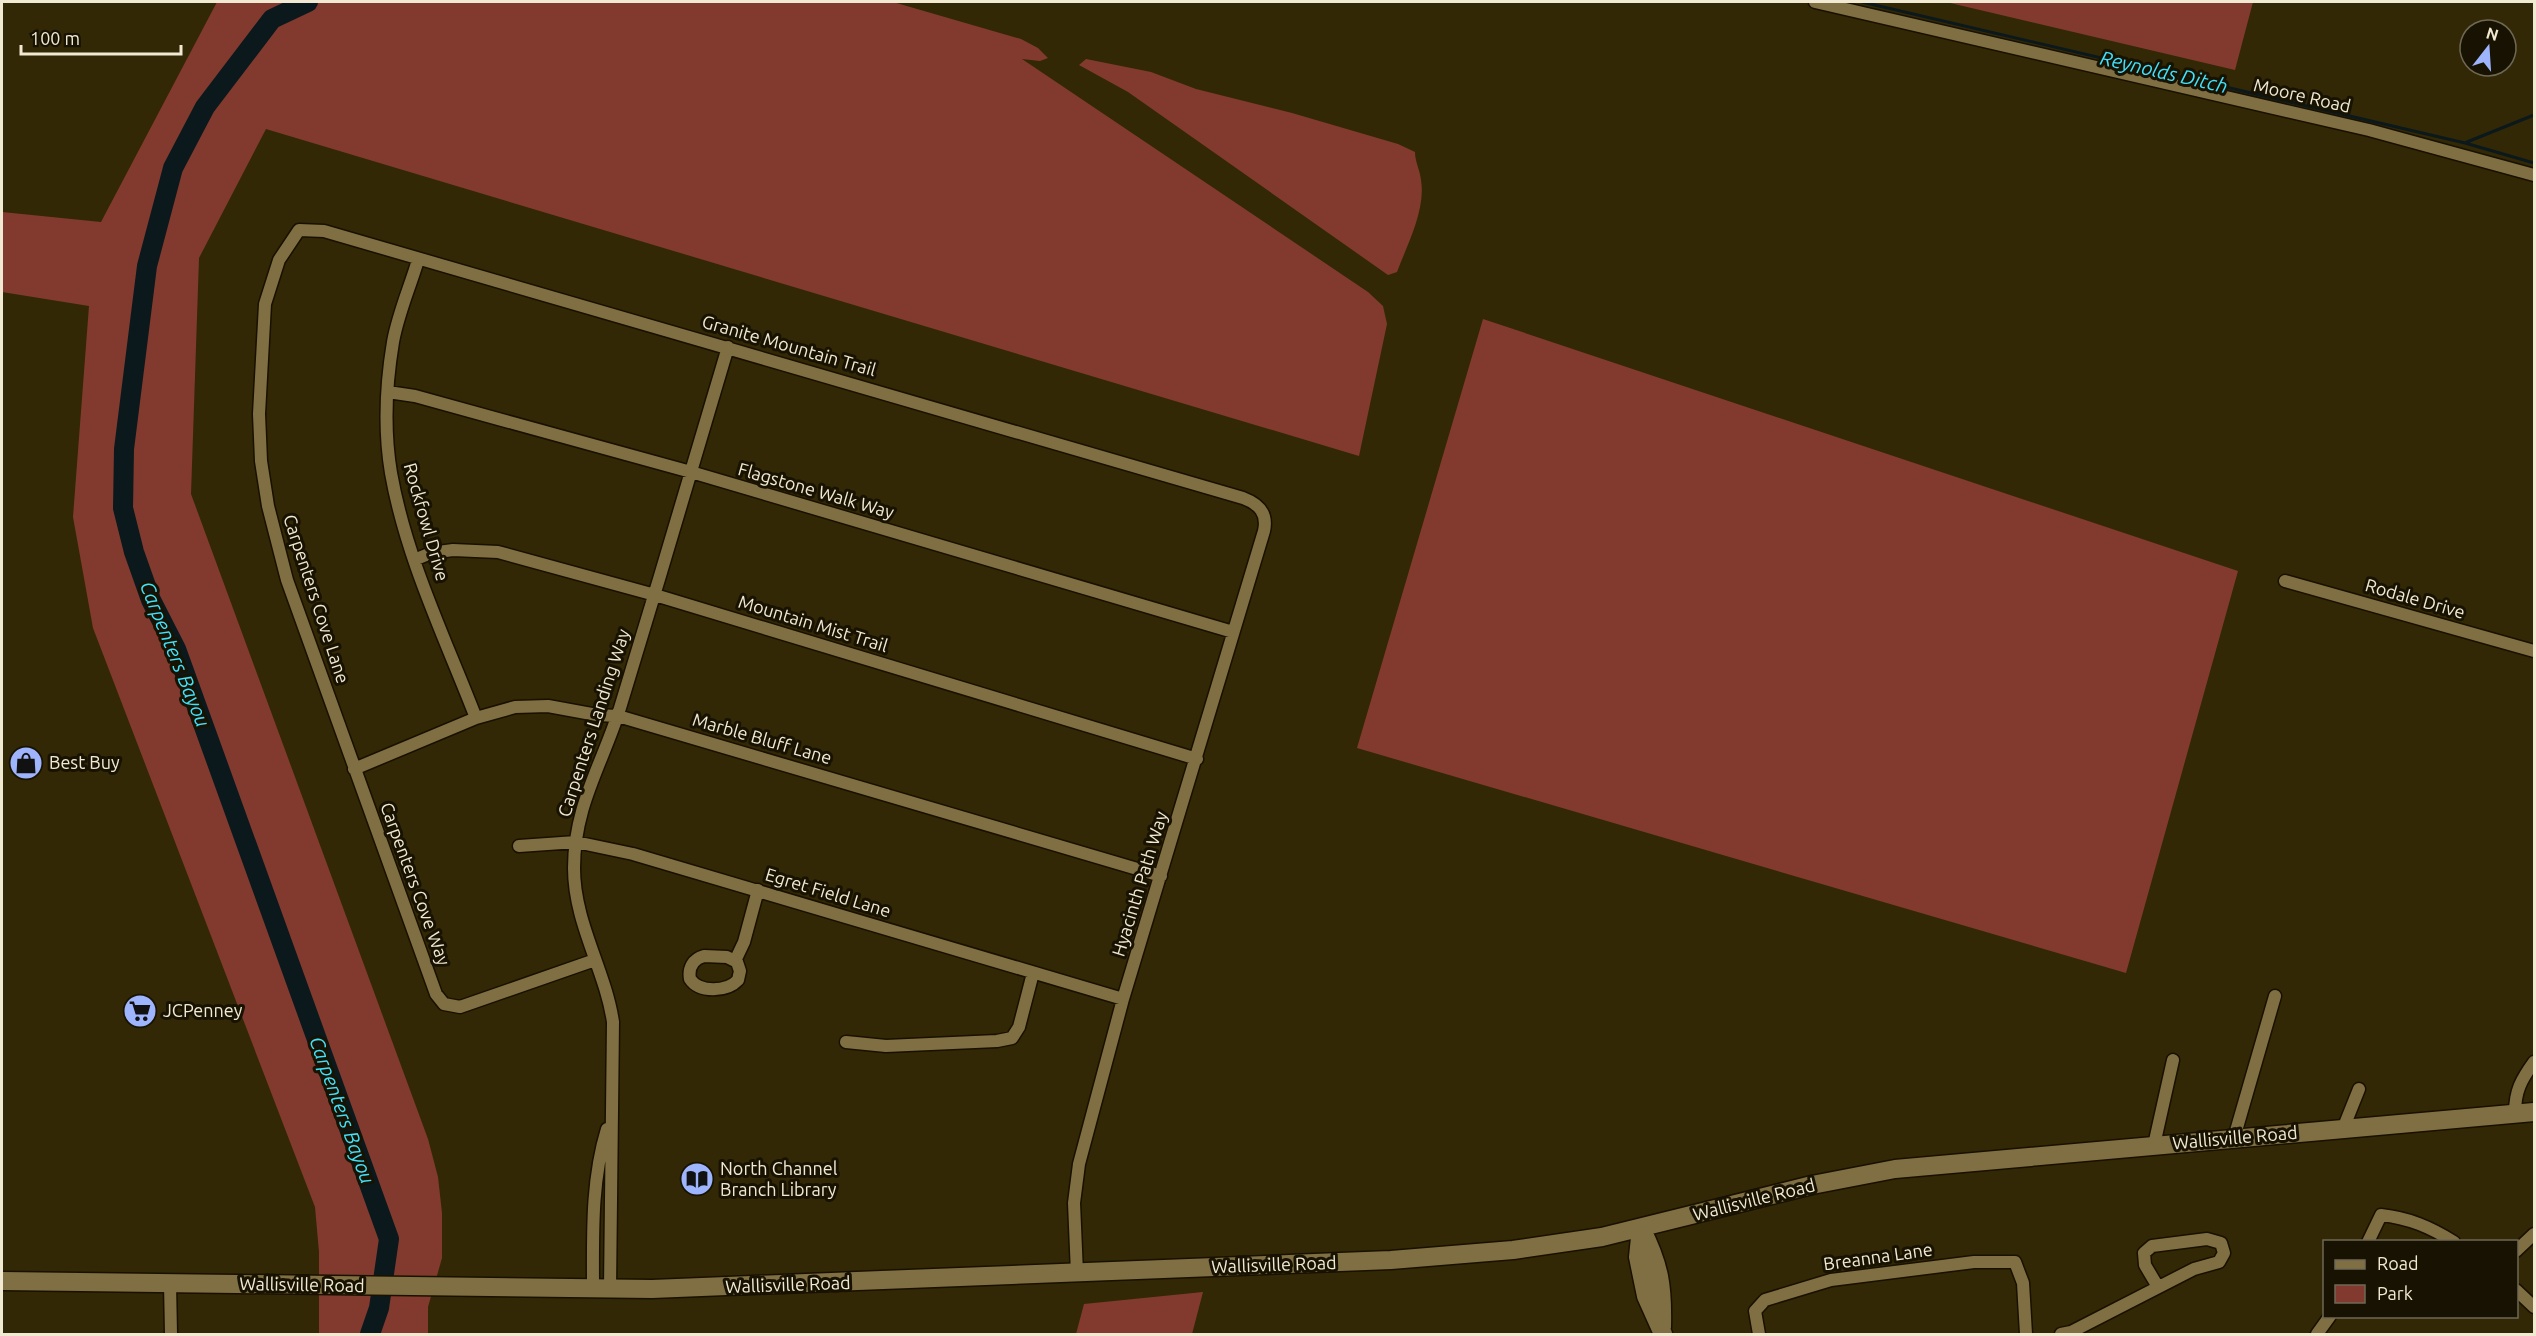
<svg xmlns="http://www.w3.org/2000/svg" width="2536" height="1336" viewBox="0 0 2536 1336" font-family="Ubuntu,sans-serif">
  <rect width="100%" height="100%" fill="#332805"/>
  <!-- green -->
  <path fill="#823a2f" d="M217 2H893L1021 39 1038 48 1048 58 1040 61 1022 59 1368 292 1383 306 1387 324 1359 456 266 129 199 258 191 494 428 1139 438 1177 442 1213V1258L428 1307V1334H319V1252L315 1207 93 628 73 517 89 306 2 292V212L101 222Z
    M1946 2H2253L2235 70Z
    M1086 59 1151 72 1196 89 1292 113 1398 144 1415 152C1415 162 1420 170 1421 180 1426 210 1407 245 1397 272L1388 275 1128 92 1079 65Z
    M1483 319 2238 571 2126 973 1357 748Z
    M1203 1292 1192 1334H1076L1084 1304Z"/>
  <g fill="none" stroke-linecap="round" stroke-linejoin="round">
    <!-- stream -->
    <path stroke="#0b191c" stroke-width="3" d="M1862 2 2465 143 2534 163
      M2467 142 2534 115"/>
    <!-- river -->
    <path stroke="#0b191c" stroke-width="20" d="M308 2 272 19 205 107 173 168 147 266 124 449 123 508 134 552 151 600 176 649 389 1239 379 1308 370 1334"/>
    <!-- street casing -->
    <g stroke="#191100" stroke-width="15">
      <path id="street" d="M1815 2 2369 130 2534 175
        M418 260C410 287 398 314 393 342 386 384 384 431 391 473 406 558 445 638 476 718
        M388 392 415 396 691 472 1233 632
        M414 560 431 553 453 550 498 552 655 595 1197 759
        M2285 581 2534 651
        M354 769 476 718 515 707 548 706 597 715 618 716 1161 876
        M519 846 576 842 633 854 1123 999
        M704 956 727 957 737 962 740 971 738 980C727 992 699 993 690 979 688 968 693 959 704 956Z
        M595 960 460 1007 444 1004 436 994 287 580 268 506 261 461 259 414 265 304 279 260 299 230 324 231 1243 498C1259 504 1268 513 1264 531L1123 999 1079 1164 1074 1203 1077 1273
        M735 961 744 942 758 890
        M846 1042 886 1046 997 1041 1012 1038 1019 1027 1033 973
        M2515 1113C2515 1091 2521 1080 2534 1062
        M2343 1129 2359 1089
        M2234 1138 2275 996
        M2154 1145 2173 1060
        M2368 1242 2381 1215C2409 1218 2430 1227 2454 1242
        M2516 1251 2534 1234
        M170 1283 171 1334
        M593 1289C593 1235 591 1181 607 1129
        M610 1289 613 1022C605 969 574 923 574 868 574 806 602 765 620 708 657 588 692 467 728 347
        M2516 1290 2534 1307
        M1759 1334 1755 1311 1765 1300 1831 1280 1974 1262H2015L2023 1283 2026 1334
        M2061 1334 2071 1332 2194 1269 2219 1262 2224 1253 2221 1243 2207 1239 2152 1246 2144 1253 2145 1265 2158 1287
        M2317 1334 2330 1316"/>
    </g>
    <!-- secondary casing -->
    <g stroke="#191100" stroke-width="21">
      <path id="secondary" d="M1641 1228 1638 1257 1646 1296 1663 1334
        M1641 1228C1660 1265 1663 1287 1662 1327
        M2 1281 652 1289 1391 1260 1513 1250 1602 1237 1812 1185 1895 1169 2534 1112"/>
    </g>
    <!-- street -->
    <use href="#street" stroke="#7f6f42" stroke-width="12"/>
    <!-- secondary -->
    <use href="#secondary" stroke="#7f6f42" stroke-width="18"/>
  </g>
  <!-- icons -->
  <defs>
    <g id="shop-disc" transform="scale(1.725)"><circle r="9.5" fill="#9eb4fd" stroke="#181202"/><path d="M-5-2.5h2.3a2.7 3.5 0 0 1 5.4 0H5L5.5 6h-11ZM-1.5-2.5h3a1.5 2.3 0 0 0-3 0Z" fill="#111"/></g>
    <g id="supermarket-disc" transform="scale(1.725)"><circle r="9.5" fill="#9eb4fd" stroke="#181202"/><path d="M-6-5.5h2.5l.6 2H6L4.5 2H-2.5L-4.4-4H-6ZM-1.5 3.2a1.3 1.3 0 1 0 .1 0ZM3 3.2a1.3 1.3 0 1 0 .1 0Z" fill="#111"/></g>
    <g id="library-disc" transform="scale(1.725)"><circle r="9.5" fill="#9eb4fd" stroke="#181202"/><path d="M-6-4Q-3-5.5-.7-3.5V5Q-3 3-6 4ZM6-4Q3-5.5 .7-3.5V5Q3 3 6 4Z" fill="#111"/></g>
  </defs>
  <g fill-rule="evenodd">
    <use href="#shop-disc" x="26" y="763"/>
    <use href="#supermarket-disc" x="140" y="1011"/>
    <use href="#library-disc" x="697" y="1179"/>
  </g>
  <g text-anchor="middle" stroke-width="6" stroke-linejoin="round" paint-order="stroke">
    <!-- street labels -->
    <g font-size="18" fill="#f1e9d1" stroke="#181202">
      <text transform="translate(2302 96) rotate(13)" y="6">Moore Road</text>
      <text transform="translate(789 346) rotate(16)" y="6">Granite Mountain Trail</text>
      <text transform="translate(816 491) rotate(16)" y="6">Flagstone Walk Way</text>
      <text transform="translate(426 522) rotate(74)" y="6">Rockfowl Drive</text>
      <text transform="translate(316 599) rotate(72)" y="6">Carpenters Cove Lane</text>
      <text transform="translate(2415 599) rotate(16)" y="6">Rodale Drive</text>
      <text transform="translate(813 624) rotate(17)" y="6">Mountain Mist Trail</text>
      <text transform="translate(594 723) rotate(-72)" y="6">Carpenters Landing Way</text>
      <text transform="translate(762 739) rotate(16)" y="6">Marble Bluff Lane</text>
      <text transform="translate(415 884) rotate(70)" y="6">Carpenters Cove Way</text>
      <text transform="translate(1140 884) rotate(-73)" y="6">Hyacinth Path Way</text>
      <text transform="translate(828 893) rotate(17)" y="6">Egret Field Lane</text>
      <text transform="translate(2235 1138) rotate(-5)" y="6">Wallisville Road</text>
      <text transform="translate(1754 1200) rotate(-14)" y="6">Wallisville Road</text>
      <text transform="translate(1878 1257) rotate(-8)" y="6">Breanna Lane</text>
      <text transform="translate(1274 1265) rotate(-2)" y="6">Wallisville Road</text>
      <text transform="translate(302 1285) rotate(1)" y="6">Wallisville Road</text>
      <text transform="translate(788 1285) rotate(-2)" y="6">Wallisville Road</text>
    </g>
    <!-- poi labels -->
    <g font-size="18" fill="#f1e9d1" stroke="#181202" text-anchor="start">
      <text x="49" y="769">Best Buy</text>
      <text x="163" y="1017">JCPenney</text>
      <text x="720" y="1175">North Channel<tspan x="720" dy="21">Branch Library</tspan></text>
    </g>
    <!-- water labels -->
    <g font-size="20" font-style="italic" fill="#3fe1fb" stroke="#181202">
      <text transform="translate(2164 72) rotate(13)" y="7">Reynolds Ditch</text>
      <text transform="translate(175 654) rotate(68)" y="7">Carpenters Bayou</text>
      <text transform="translate(342 1110) rotate(70)" y="7">Carpenters Bayou</text>
    </g>
  </g>
  <!-- border -->
  <rect width="2536" height="1336" fill="none" stroke="#f1e9d1" stroke-width="6"/>
  <!-- legend -->
  <rect x="2323" y="1240" width="195" height="78" fill="#181202" stroke="#6f6855" stroke-width="1.5"/>
  <rect x="2335" y="1260" width="30" height="9" fill="#7f6f42" stroke="#6f6855" stroke-width="1.5"/>
  <text x="2377" y="1270" font-size="18" fill="#f1e9d1">Road</text>
  <rect x="2335" y="1285" width="30" height="18" fill="#823a2f" stroke="#6f6855" stroke-width="1.5"/>
  <text x="2377" y="1300" font-size="18" fill="#f1e9d1">Park</text>
  <!-- north arrow -->
  <g transform="translate(2488 48) rotate(17)"><circle r="28" fill="#181202" stroke="#6f6855" stroke-width="1.5"/>
  <path d="M0-4.5L10 22L0 15L-10 22Z" fill="#9eb4fd"/>
  <text y="-9" font-size="16" font-weight="bold" text-anchor="middle" fill="#f1e9d1">N</text>
  </g>
  <!-- scale -->
  <path d="M21 45v9h160v-9" fill="none" stroke="#f1e9d1" stroke-width="3"/>
  <text x="30" y="45" font-size="18" fill="#f1e9d1" stroke="#181202" stroke-width="4.5" paint-order="stroke">100 m</text>
</svg>
